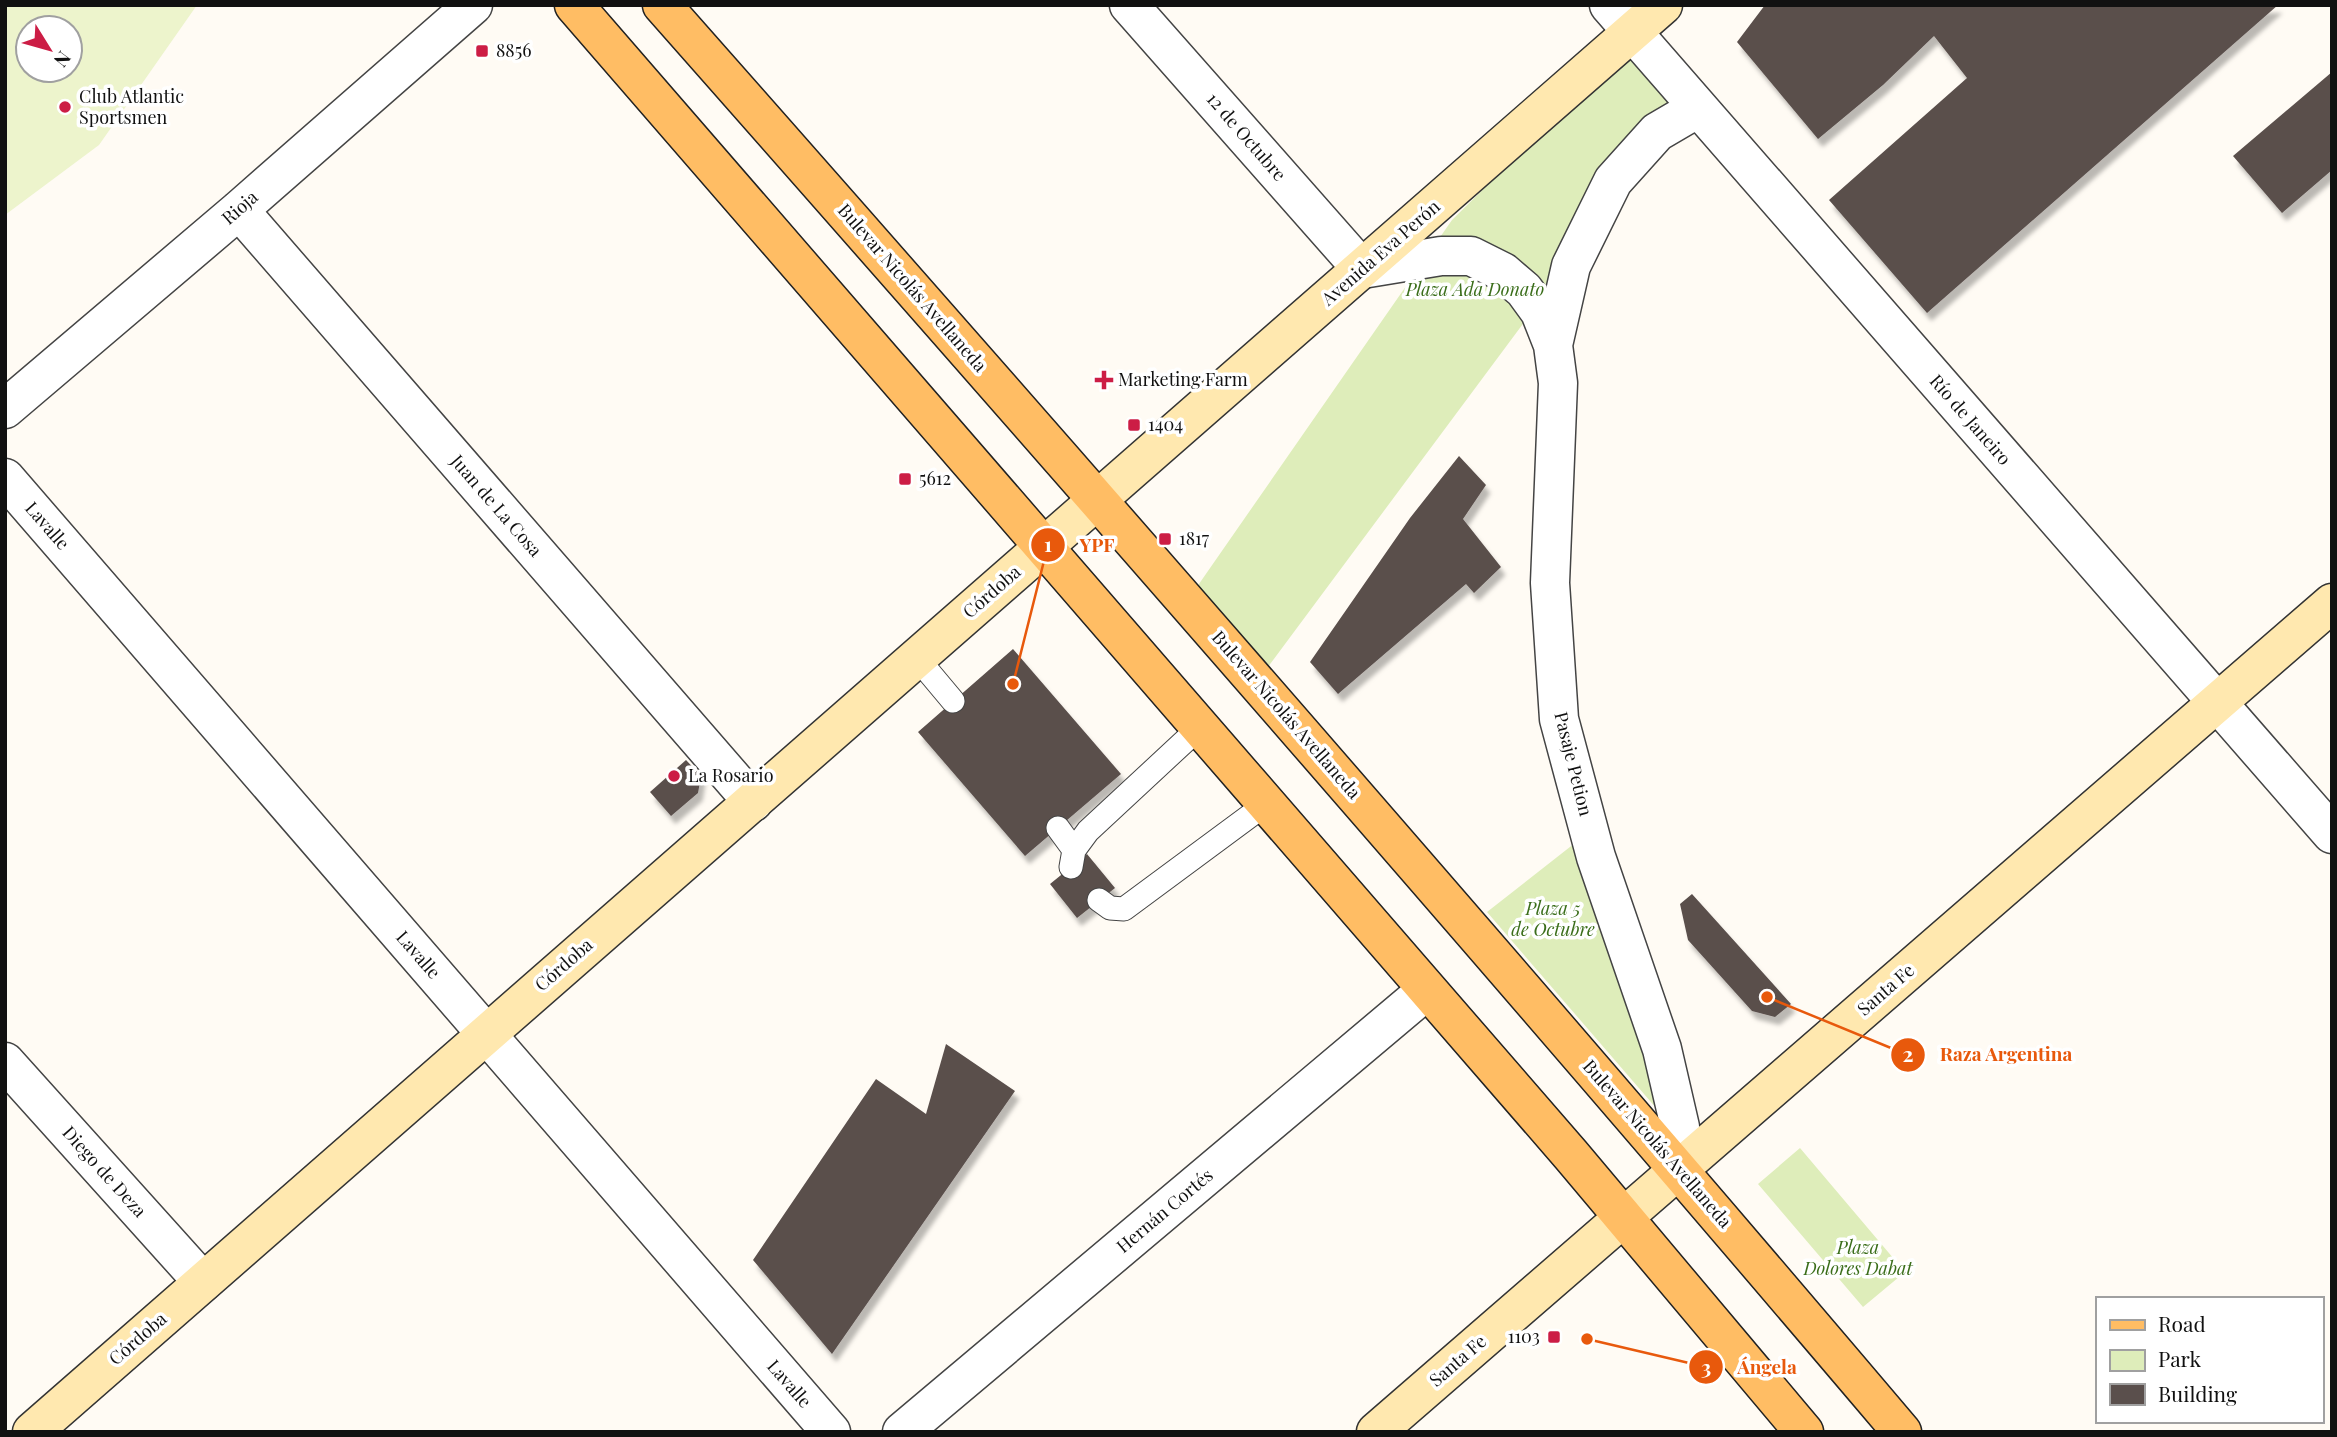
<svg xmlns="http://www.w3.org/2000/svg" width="2337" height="1437" viewBox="0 0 2337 1437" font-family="'Playfair Display',serif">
  <defs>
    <filter id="shadow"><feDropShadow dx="4.5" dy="8" stdDeviation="2" flood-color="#0004"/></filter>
  </defs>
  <rect width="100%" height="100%" fill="#fffbf4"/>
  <!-- green -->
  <path fill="#deedba" d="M1628 57 1650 66 1678 106 1551 286 1262 675 1192 594 1452 220 1534 139Z
    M1575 843 1663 1116 1487 912Z
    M1800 1148 1905 1272 1863 1307 1758 1184Z"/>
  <!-- pitch -->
  <path fill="#edf4cc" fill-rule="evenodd" d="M5 5H197L99 145 5 215ZM28 28H70V70H28Z"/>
  <!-- building -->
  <path fill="#5a4f4c" filter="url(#shadow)" d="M1765 5H2278L1927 313 1829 200 1967 78 1934 36 1883 85 1818 139 1737 42Z
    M2332 72V170L2282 213 2233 156Z
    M1459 456 1486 485 1463 519 1501 567 1474 593 1466 584 1338 694 1310 662 1410 518Z
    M1013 649 1121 774 1025 856 918 732Z
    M686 760 701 776 698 793 671 816 650 792Z
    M1087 854 1115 888 1077 918 1050 884Z
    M1692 894 1791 1004 1775 1017 1752 1011 1688 940 1680 904Z
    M946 1044 1015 1091 832 1354 753 1260 876 1079 926 1114Z"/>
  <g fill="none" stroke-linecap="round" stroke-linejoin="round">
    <!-- service casing -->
    <g stroke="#444" stroke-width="25">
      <path id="service" d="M917 658 953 701
        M1058 828 1074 850
        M1071 867 1074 850 1088 831 1200 727
        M1099 900 1110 908 1124 909 1266 804"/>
    </g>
    <!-- minor casing -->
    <g stroke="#444" stroke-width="41">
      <path id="minor" d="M1129 5 1362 269 1441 256H1471L1503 272 1524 290 1540 312 1553 345 1558 383 1550 583 1559 719 1596 857 1662 1049 1680 1127 1679 1170
        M1609 5 2332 834
        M239 210 753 802
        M1553 345 1571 266 1613 181 1657 132 1698 108
        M5 409 239 210 473 5
        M5 478 831 1432
        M5 1062 203 1282
        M902 1432 1427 990"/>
    </g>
    <!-- secondary casing -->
    <g stroke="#333" stroke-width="41">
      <path id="secondary" d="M32 1432 1663 5
        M1376 1432 2332 603"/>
    </g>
    <!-- primary casing -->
    <g stroke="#222" stroke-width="41">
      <path id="primary" d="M574 5 1571 1155 1804 1432
        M662 5C1079 477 1494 951 1902 1432"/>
    </g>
    <!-- service -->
    <use href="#service" stroke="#fff" stroke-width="23"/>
    <!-- minor -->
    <use href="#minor" stroke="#fff" stroke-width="38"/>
    <!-- secondary -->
    <use href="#secondary" stroke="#ffe8af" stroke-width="38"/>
    <!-- primary -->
    <use href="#primary" stroke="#ffbd64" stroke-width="38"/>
  </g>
  <!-- markers -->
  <g fill="#cc1d45" stroke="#fff" stroke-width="2.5">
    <rect x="475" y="44" width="14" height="14" rx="3.5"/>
    <circle cx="65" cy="107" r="7"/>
    <path d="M1100.5 369.5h7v7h7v7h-7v7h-7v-7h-7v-7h7z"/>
    <rect x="1127" y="418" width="14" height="14" rx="3.5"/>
    <rect x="898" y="472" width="14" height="14" rx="3.5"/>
    <rect x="1158" y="532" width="14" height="14" rx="3.5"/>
    <circle cx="674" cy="776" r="7"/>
    <rect x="1547" y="1330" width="14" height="14" rx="3.5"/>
  </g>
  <g text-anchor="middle" stroke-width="7" stroke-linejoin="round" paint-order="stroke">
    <!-- poi labels -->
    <g font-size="18" fill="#111" stroke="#fff" text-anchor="start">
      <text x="496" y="57">8856</text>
      <text x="79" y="103">Club Atlantic<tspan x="79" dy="21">Sportsmen</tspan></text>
      <text x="1118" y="386">Marketing Farm</text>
      <text x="1148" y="431">1404</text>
      <text x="919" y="485">5612</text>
      <text x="1179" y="545">1817</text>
      <text x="688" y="782">La Rosario</text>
      <text x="1540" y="1343" text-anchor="end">1103</text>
    </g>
    <!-- street labels -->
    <g font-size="18" fill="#111" stroke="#fff">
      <text transform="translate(1246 137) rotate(49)" y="6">12 de Octubre</text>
      <text transform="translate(240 208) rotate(-41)" y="6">Rioja</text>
      <text transform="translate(1381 253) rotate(-41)" y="6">Avenida Eva Perón</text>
      <text transform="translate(912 288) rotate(49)" y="6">Bulevar Nicolás Avellaneda</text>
      <text transform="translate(1970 420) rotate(49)" y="6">Río de Janeiro</text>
      <text transform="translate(496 506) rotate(49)" y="6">Juan de La Cosa</text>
      <text transform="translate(47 526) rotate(49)" y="6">Lavalle</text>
      <text transform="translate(992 592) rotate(-41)" y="6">Córdoba</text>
      <text transform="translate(1286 715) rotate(49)" y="6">Bulevar Nicolás Avellaneda</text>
      <text transform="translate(1573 764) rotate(76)" y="6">Pasaje Petion</text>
      <text transform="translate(418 955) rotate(49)" y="6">Lavalle</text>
      <text transform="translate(564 965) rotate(-41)" y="6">Córdoba</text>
      <text transform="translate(1886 990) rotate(-41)" y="6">Santa Fe</text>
      <text transform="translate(1657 1144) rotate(49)" y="6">Bulevar Nicolás Avellaneda</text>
      <text transform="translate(104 1172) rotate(48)" y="6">Diego de Deza</text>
      <text transform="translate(1165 1211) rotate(-40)" y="6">Hernán Cortés</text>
      <text transform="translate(138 1339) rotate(-41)" y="6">Córdoba</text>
      <text transform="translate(1458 1361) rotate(-41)" y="6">Santa Fe</text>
      <text transform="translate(789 1384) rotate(49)" y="6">Lavalle</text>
    </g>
    <!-- park labels -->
    <g font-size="18" font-style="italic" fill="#3b6e1b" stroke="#fff">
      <text x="1475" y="296">Plaza Ada Donato</text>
      <text x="1553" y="915">Plaza 5<tspan x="1553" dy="21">de Octubre</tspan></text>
      <text x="1858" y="1254">Plaza<tspan x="1858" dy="21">Dolores Dabat</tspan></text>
    </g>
  </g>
  <!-- callouts -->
  <path fill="none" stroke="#e8590c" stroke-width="2.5" d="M1013 684L1048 545M1767 997L1908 1055M1587 1339L1706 1367"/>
  <g fill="#e8590c" stroke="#fff" stroke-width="2.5">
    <circle cx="1013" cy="684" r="7"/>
    <circle cx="1767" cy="997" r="7"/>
    <circle cx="1587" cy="1339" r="7"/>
    <circle cx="1048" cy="545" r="18"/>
    <circle cx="1908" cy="1055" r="18"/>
    <circle cx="1706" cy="1367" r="18"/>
  </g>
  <g font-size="21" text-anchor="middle" font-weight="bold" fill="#fff">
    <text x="1048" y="552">1</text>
    <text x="1908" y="1062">2</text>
    <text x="1706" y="1375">3</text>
  </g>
  <g font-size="19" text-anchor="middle" font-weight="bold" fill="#e8590c" stroke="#fff" stroke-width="7" stroke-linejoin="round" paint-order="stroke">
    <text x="1097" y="552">YPF</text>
    <text x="2006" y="1061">Raza Argentina</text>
    <text x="1767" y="1374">Ángela</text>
  </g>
  <!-- border -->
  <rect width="2337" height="1437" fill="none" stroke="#111111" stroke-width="14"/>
  <!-- legend -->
  <rect x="2096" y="1297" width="228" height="126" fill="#ffffff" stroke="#a0a0a0" stroke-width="2"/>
  <rect x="2110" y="1320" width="35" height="10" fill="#ffbd64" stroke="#a0a0a0" stroke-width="2"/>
  <text x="2158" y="1332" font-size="21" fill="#111111">Road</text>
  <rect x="2110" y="1350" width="35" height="21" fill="#deedba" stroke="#a0a0a0" stroke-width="2"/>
  <text x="2158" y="1367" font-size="21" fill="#111111">Park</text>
  <rect x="2110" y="1384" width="35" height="21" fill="#5a4f4c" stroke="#a0a0a0" stroke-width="2"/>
  <text x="2158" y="1402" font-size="21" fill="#111111">Building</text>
  <!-- north arrow -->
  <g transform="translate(49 49) rotate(127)"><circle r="33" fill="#ffffff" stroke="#a0a0a0" stroke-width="2"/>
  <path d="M0-5L12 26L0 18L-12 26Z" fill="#cc1d45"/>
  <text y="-10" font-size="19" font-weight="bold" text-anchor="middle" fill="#111111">N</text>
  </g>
</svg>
